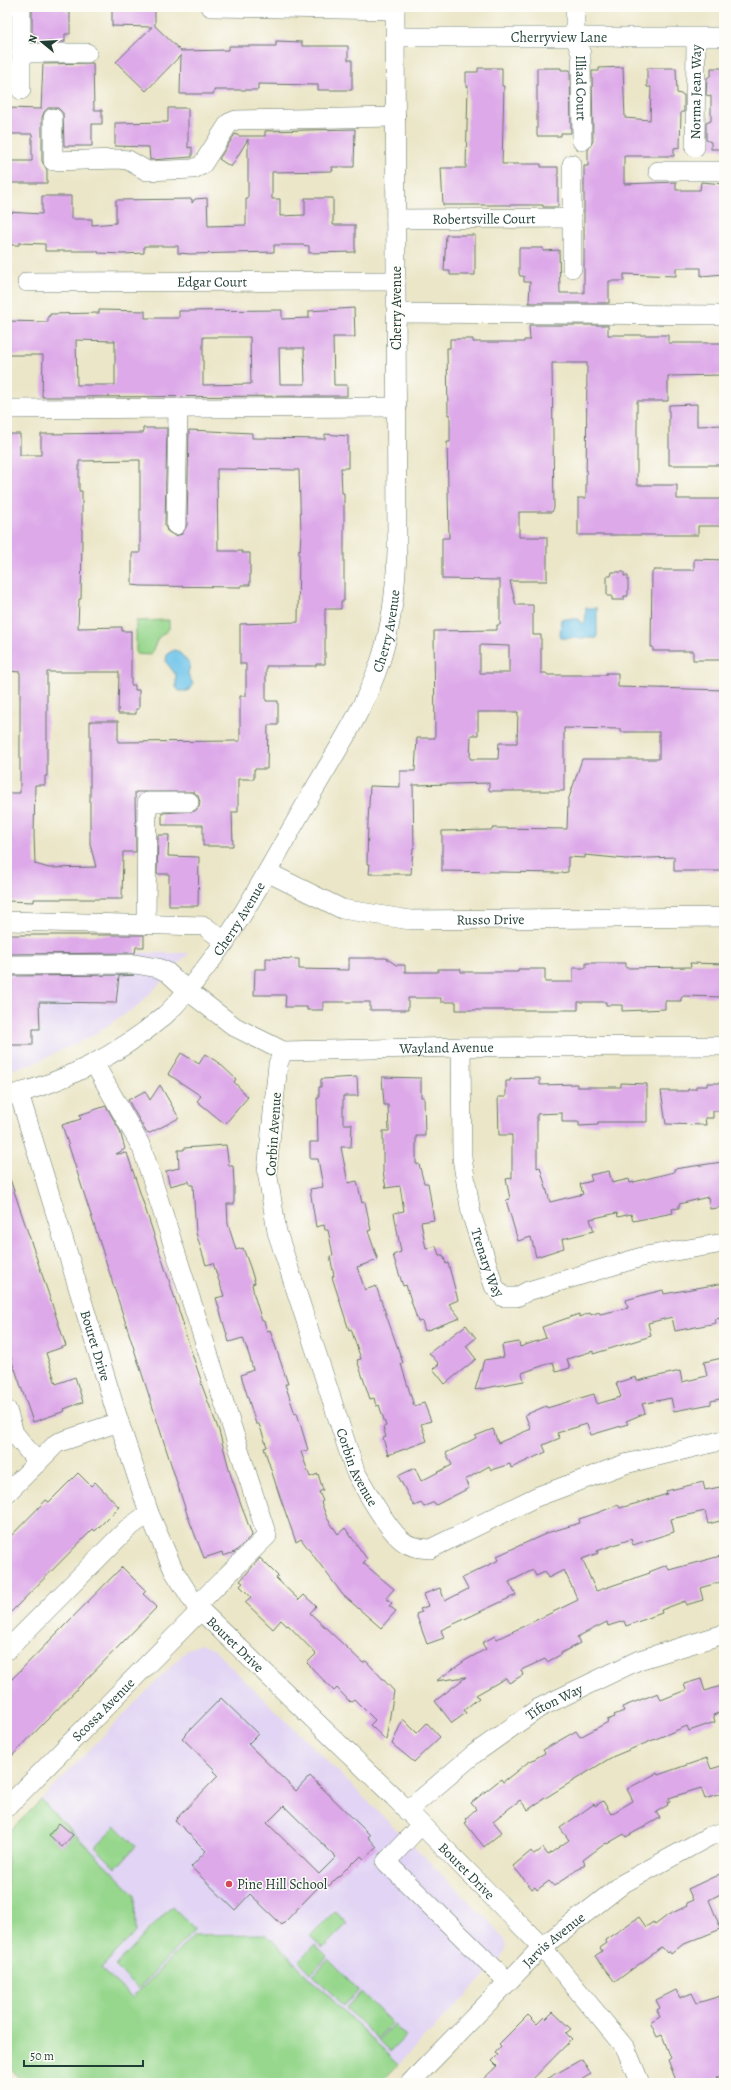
<svg xmlns="http://www.w3.org/2000/svg" width="731" height="2090" viewBox="0 0 731 2090" font-family="Alegreya,serif">
  <rect width="100%" height="100%" fill="#fdfcf7"/>
  <filter id="ink" filterUnits="userSpaceOnUse"><feTurbulence type="fractalNoise" baseFrequency=".025" numOctaves="2"/><feDisplacementMap in="SourceGraphic" scale="8" xChannelSelector="R" yChannelSelector="G"/><feConvolveMatrix kernelMatrix="1 2 1 2 8 2 1 2 1" color-interpolation-filters="sRGB"/></filter>
  <filter id="wash" filterUnits="userSpaceOnUse"><feTurbulence type="fractalNoise" baseFrequency=".012" numOctaves="4" result="noise"/><feDisplacementMap in="SourceGraphic" scale="16" xChannelSelector="R" yChannelSelector="G"/><feGaussianBlur stdDeviation="0.9" result="paint"/><feColorMatrix in="noise" values="0 0 0 0 0 0 0 0 0 0 0 0 0 0 0 0 0 1.4 0 .05"/><feComposite in="paint" operator="in"/></filter>
  <g filter="url(#wash)">
    <rect width="100%" height="100%" fill="#ebe6c8"/>
    <!-- built -->
    <path fill="#e1d4f4" d="M7 952 189 953 139 1005 92 1036 35 1063 7 1071Z
      M201 1644 213 1649 484 1916 503 1937 507 1947 501 1960 380 2083H25L7 2065V1834L188 1649Z"/>
    <!-- green -->
    <path fill="#97d78d" stroke="#5b8a60" d="M169 620V629L158 638 151 655 136 654V621Z
      M41 1800 135 1895 136 1932 101 1968 132 1998 194 1935 266 1934 398 2065 380 2083H25L7 2065V1834Z
      M116 1826 136 1846 116 1868 95 1847Z
      M172 1906 195 1929 138 1989 115 1966Z
      M335 1911 347 1924 323 1948 310 1936Z
      M315 1945 327 1957 311 1973 299 1961Z
      M328 1959 359 1990 344 2006 313 1975Z
      M361 1992 392 2023 377 2039 346 2008Z
      M394 2024 406 2036 390 2052 378 2040Z"/>
    <!-- water -->
    <path fill="#6cc2e9" stroke="#46808e" d="M586 608H597V638H560L561 619H579V622L585 623Z
      M174 650 178 651 190 664 188 674 193 684 188 691H179L176 687V675L166 662 167 654Z"/>
    <g id="blocks">
      <!-- building -->
      <path fill="#dda9e9" fill-rule="evenodd" d="M7 7H10V34H7Z
        M32 7H66V12H70V34H65V42L35 41V34H32Z
        M112 7H155V26L181 51 229 50V46H276V41L302 42V46H348V60H352V90H318V85L258 84V90H214V94H180L181 55 146 91 116 62 152 27 112 26Z
        M93 63 94 110H102V124H92V146H64L63 113 58 108H48L44 112 42 118V161L47 170V183H7V161H32V134H7V108L41 109 43 64Z
        M623 67 625 118 650 120 651 87H647V68H676L677 93 684 95V112H681L680 147 674 148V156H624V184L676 182V190H700L701 182 724 184V274L701 276V268H676V276L624 274V281H609V303H529L530 282H524V276H520L519 273V248H543V251L559 250 560 293H584V166H588V150L593 141 592 71H599V68Z
        M478 68H502V86H504L502 164H541V167H558V207H543V205H443L441 168H466L468 86H466V72H478Z
        M537 68H561V70H570L571 133H561V136H537Z
        M711 68H724V149H711V142L706 140V123L711 121V96L706 95 707 78 711 75Z
        M168 108H188V148L192 147V157L150 160 149 147 115 146V123L168 122Z
        M355 129 354 167H332L333 171 272 172V199H280V216L305 215V198H333V225H355V252L309 253V246L302 245H274V252L190 254 178 253V246H144V253L124 254 98 253V251H45V244L19 243V245H7V212L42 214V196H71V219H92V225L116 223V200L192 199V203L195 199 207 198 208 226 246 225V199H248V139L231 167 219 159 235 134 239 136H265V131Z
        M446 235H475V275H450V271H444Z
        M354 308 355 337H333L334 385H347V396L42 397 43 355H7V321L48 322V316H50V314L99 313V310L145 311V318H179V311L282 310V319L309 318V311ZM203 337H250L251 384 203 385ZM76 340 115 341V385H77ZM279 348H304L305 384H280Z
        M529 325H608V335H668V343H724V375L668 376V401H637V485H677V499H724V526H698V535H578V498H586L587 363H552L554 508 552 512H519V537H547V581H510L516 605H533V635H541V673H546L548 675H606V673H618V687L724 690V871H674V857L626 859 585 855V858L568 857V872L559 873 442 871V831L492 830 493 828 567 829 568 801 582 759H659V732H621V729L564 728V791H491L489 790V783L413 785 414 848H413L411 874H369L370 864H367L368 822 370 786 400 787V771H415L417 738H435L434 631 497 630V625H500V580L442 579V538H449L447 442H450V415H448L447 348H450V339H473V342H524V340H530ZM480 645 509 646V673H480ZM478 712H518L517 743H499L498 759H470L471 735H478Z
        M697 404V426L724 425V465H669V405Z
        M143 428H167L165 525 167 531 175 536 182 534 187 525 189 430 252 433V438L325 439V434L348 436V468H341L342 493H344V601H341V609H325V664H316V666H266V701H278V725H268L267 769H254V779H238V812H232L233 846H203V825H162V813L195 811 199 807 200 802 198 796 194 792H135L136 852H123L122 899H34V902L7 901V793H20V672L7 671V434H20V455H41V434L143 433ZM140 460V553H132V585L141 586 241 587V585H250V553H242V551H218L217 469 299 470 301 533 300 550 299 549 298 622 240 624V664H246V696H240V741L118 742V721H90V844L96 867 49 868 35 864 34 835 35 785H45V776H47V672H119L118 714H136V709H139V690H135V685H131V631H122V627L78 628 79 599H81L82 540V491H79V461Z
        M694 559 724 560V660H693V651H653V647H651L652 573 654 570H694Z
        M612 572H624V576H628V596H624V600H612V596H607V576H611Z
        M158 835H169L168 856 199 857 198 906H169V874H157Z
        M7 935H144V947H136L135 953 7 954Z
        M266 958 299 959V969L349 970V958H386L396 965H405V972H438V969H461V972H518V969H545V982H573V968H586V963H626V968L691 967 690 963 724 964V997L684 996 681 998V1001H665V1009L645 1010 622 1011V1005H606V1002H578V1010H456V1002H441V998H408V1010H370V1002H323V1010H307V1007H285L286 995H254L255 969H266Z
        M134 975 119 976 116 1003 39 1002 40 1029H33V1045H7V976Z
        M181 1053 199 1064 205 1054 219 1063 236 1079 234 1082 248 1097 225 1124 197 1101 201 1096 168 1074Z
        M357 1077 358 1096H343V1124H352L351 1147H341L348 1183 357 1181 362 1203 365 1202 371 1230 368 1231 378 1260 357 1267 365 1290 376 1286 403 1363 401 1364 414 1406 424 1403 431 1421 421 1424 427 1441 388 1455 383 1438 386 1437 383 1427 386 1426 379 1405 376 1406 374 1398 370 1399 357 1360 361 1359 351 1329 349 1330 332 1277 334 1276 330 1256 333 1255 328 1230H325L324 1225 316 1227 310 1189 323 1187 318 1159H310V1142H318L317 1098H319V1087H321V1079Z
        M382 1077 421 1078V1097H424L425 1136H416V1164H419L424 1183H428L434 1220 421 1222 426 1249 436 1246 439 1255H443L446 1264 448 1263 458 1300 449 1304 460 1318 425 1331 422 1321 418 1322 406 1285 403 1286 393 1255 401 1252 394 1213 404 1211 400 1186 386 1188 383 1172V1131H389L388 1105H384Z
        M540 1078V1085L577 1084V1087H621V1083L647 1084V1122H598V1125L579 1126V1122H562V1113L537 1114V1168L540 1167 550 1202 583 1194 580 1184 592 1181 590 1175 609 1171 612 1183 629 1179 630 1183 674 1172V1169L722 1162 724 1178V1207L710 1209 708 1197 679 1204V1208L672 1209 673 1213 633 1221 631 1214 618 1217 617 1213 590 1219 594 1231 562 1239 564 1248 536 1257 531 1237 518 1241 506 1200 510 1199 506 1179 512 1178V1135H499L498 1097H506V1081H510V1079Z
        M707 1083H723L724 1111H713V1118H705L706 1125 666 1124 661 1091H688V1089H696V1086H707Z
        M160 1085 179 1118 150 1133 146 1132 128 1100 145 1091 150 1100Z
        M106 1106 120 1131 125 1149 116 1154 127 1153 183 1323 182 1324 202 1383H201L219 1431 231 1476 252 1535 235 1552 223 1556 222 1552 204 1558 188 1517 62 1125 81 1119 79 1115Z
        M226 1145 229 1166H233L234 1183V1204H227L228 1224 236 1250 243 1248 250 1267 255 1283 252 1284 254 1295 262 1321H264L267 1331 270 1330 288 1384H285L295 1414 297 1413 308 1450 301 1452 310 1477 318 1474 323 1490 319 1492 323 1501 321 1502 327 1518 338 1534 345 1528 367 1559 363 1563 394 1589 386 1598 392 1603 389 1606 396 1611 381 1628 343 1595 301 1539 296 1542 280 1497 264 1448 267 1447 259 1424H256L241 1375 253 1370 250 1358 243 1338 229 1342 216 1298 224 1296 213 1263 206 1265 196 1233 193 1185H190L189 1181 170 1186 166 1171 179 1168 178 1150H184V1148Z
        M7 1179H10L66 1346 46 1353 56 1384 75 1377 83 1402 64 1409 65 1411 33 1422 15 1369H14L7 1342Z
        M724 1283V1318L715 1319 716 1323 675 1331 672 1317 648 1323 651 1336 593 1354V1351L567 1359 570 1368 556 1372 553 1362 522 1373 524 1381 475 1390 484 1360 504 1357 502 1345 519 1342 520 1347 546 1338 542 1327 579 1314V1317L590 1313 591 1315 599 1312 600 1314 628 1308 626 1300 647 1294 663 1290 664 1294Z
        M466 1325 476 1338 466 1346 476 1359 445 1384 433 1369 439 1364 429 1353Z
        M722 1358 724 1398 711 1401V1404L674 1411 671 1398 642 1404 645 1413 626 1421 628 1424 611 1429 591 1435 587 1424 557 1433 560 1438 543 1445 546 1452 511 1468 510 1464 491 1470 489 1466 465 1480 469 1488 436 1505 434 1502 424 1507 421 1503 414 1506 398 1476 415 1468 421 1481 452 1465 446 1453 476 1438 475 1436 493 1429 498 1443 531 1429 525 1415 546 1406 547 1408 594 1394 597 1404 621 1397 616 1383 636 1377 637 1381 680 1371 682 1382 707 1376 704 1362Z
        M78 1473 91 1486 95 1482 119 1507 95 1531 93 1529 7 1616V1540L46 1500 49 1502Z
        M703 1482 705 1490 720 1487V1490L724 1489V1520L708 1524 705 1511 671 1519 674 1532 633 1545 631 1539 597 1551 598 1553 582 1559 596 1591 650 1573 649 1572 667 1565 669 1570 724 1555V1581L700 1588 703 1600 686 1605 685 1601 661 1610 662 1613 626 1626 624 1621 608 1626 607 1622 577 1637 580 1643 561 1653 562 1654 547 1662 545 1659 521 1670 523 1675 509 1683 506 1678 476 1695 479 1698 464 1710 466 1713 452 1723 435 1701 466 1677 436 1681 466 1660 486 1649 482 1643 495 1636 497 1639 578 1600 564 1570 548 1578 545 1572 536 1576 533 1570 509 1582 516 1595 441 1630 444 1638 427 1644 416 1614 422 1612 420 1609 428 1606 424 1594 440 1588 445 1601 468 1589 462 1578 499 1560 497 1556 512 1549 550 1532 580 1523 579 1519 597 1513 618 1505 620 1508 645 1501 667 1494 666 1491Z
        M260 1558 278 1576 276 1578 299 1600 304 1595 316 1606 310 1613 363 1663 366 1661 394 1691 386 1740 370 1725 375 1720 354 1699 350 1702 337 1688 334 1691 307 1663 316 1654 288 1625 287 1626 281 1620 273 1629 245 1602 251 1597 240 1586 243 1583 240 1581Z
        M122 1567 146 1591 143 1594 157 1607 7 1761V1684Z
        M701 1679 705 1691 724 1685V1711L713 1715 715 1722 689 1731 687 1726 612 1757 542 1800 528 1810 520 1800 493 1821 502 1832 484 1847 465 1823 467 1822 465 1819 476 1809 471 1803 501 1779 503 1782 527 1763 545 1753 543 1750 576 1731 580 1737 608 1722 607 1720 615 1717 614 1715 624 1711 622 1707 658 1693 661 1700 686 1690 684 1684Z
        M221 1698 258 1734 248 1744 296 1791 310 1776 370 1835 368 1837 377 1847 364 1859 361 1856 354 1863 353 1862 329 1886 324 1881 282 1925 250 1894 235 1910 191 1867 206 1851 175 1820 218 1776 213 1771 215 1770 182 1738ZM284 1806 336 1857 319 1874 267 1823Z
        M403 1719 417 1733 427 1723 440 1737 414 1762 392 1744Z
        M707 1758 711 1769 724 1765V1793L705 1799 701 1788 669 1798 670 1801 667 1802 668 1805 656 1812 660 1818 626 1837 624 1834 607 1844 606 1843 583 1860 585 1864 554 1886 549 1881 537 1890 535 1887 532 1889 513 1866 531 1851 534 1855 543 1848 548 1855 569 1840 560 1828 594 1804 595 1806 603 1801 611 1814 633 1801 627 1789 657 1773 658 1775Z
        M59 1823 73 1835 62 1847 49 1835Z
        M724 1872V1892L709 1900 721 1929 682 1945 671 1954 669 1951 667 1953 662 1947 615 1982 595 1956 602 1951 600 1948 607 1943 605 1940 639 1917 646 1927 653 1922 655 1925 668 1915 687 1906 686 1903 693 1900 688 1889Z
        M676 1990 680 1998 692 1993 697 2003 724 1995V2076L717 2077 720 2083H677L668 2060 671 2058 662 2035 657 2037 650 2022 660 2016 657 2010 660 2008 656 2000Z
        M553 2012 571 2029 566 2033 572 2039 529 2083H479L497 2066 492 2061 498 2055 495 2053 501 2046 499 2044 528 2015 537 2024 544 2017 546 2019Z
        M582 2059 591 2074 576 2083H540Z"/>
    </g>
  </g>
  <g filter="url(#ink)">
    <use href="#blocks" fill-opacity="0" stroke="#667868" stroke-width="1"/>
    <g fill="none" stroke-linecap="round" stroke-linejoin="round">
      <!-- minor casing -->
      <g stroke="#667868" stroke-width="20">
        <g id="minor">
          <path d="M21 7V90"/>
          <path d="M211 7 395 10"/>
          <path id="s1" d="M575 7V37L581 54 582 141"/>
          <path id="s2" d="M395 37H724"/>
          <path d="M21 53H87"/>
          <path d="M53 118V161L118 159 128 160 147 171 193 169 202 165 229 123 236 120 396 117"/>
          <path id="s3" d="M695 147 696 38"/>
          <path d="M572 164V268"/>
          <path d="M658 171H724"/>
          <path id="s4" d="M396 219 572 218"/>
          <path id="s5" d="M27 282 396 281"/>
          <path d="M396 313 724 315"/>
          <path d="M7 409 397 407"/>
          <path d="M176 525 178 408"/>
          <path id="s6" d="M267 872 342 909 410 920 724 917"/>
          <path d="M7 921 204 926 226 942"/>
          <path d="M146 924 147 802H189"/>
          <path id="s7" d="M7 965 135 964 158 968 167 972 188 991 235 1027 283 1051 461 1047 724 1046"/>
          <path id="s8" d="M461 1047 462 1158 471 1213 494 1286 503 1297H517L528 1291 645 1256 724 1243"/>
          <path id="s9" d="M283 1051 278 1064 267 1171 277 1232 355 1471C365 1489 388 1531 404 1542 412 1548 421 1548 430 1549L536 1497 625 1464 724 1440"/>
          <path d="M94 1063 142 1148 267 1536 196 1606"/>
          <path id="s10" d="M19 1093 119 1422 149 1513 174 1571 196 1606 394 1797 542 1947 626 2049 640 2083"/>
          <path id="s11" d="M7 1096C64 1083 119 1054 164 1016 179 1003 191 986 204 970 243 920 272 862 304 807 331 759 364 712 381 659 392 624 396 586 397 550L395 7"/>
          <path d="M7 1410 14 1433 38 1463"/>
          <path d="M7 1493 57 1443 119 1422"/>
          <path d="M7 1650 127 1529 149 1513"/>
          <path id="s12" d="M7 1807 200 1611"/>
          <path id="s13" d="M407 1811 474 1754 539 1708 639 1660 724 1634"/>
          <path d="M421 1825 386 1862 508 1982"/>
          <path id="s14" d="M410 2083 542 1947 624 1883 710 1836 724 1832"/>
        </g>
      </g>
      <!-- minor -->
      <use href="#minor" stroke="#fff" stroke-width="19"/>
    </g>
  </g>
  <!-- markers -->
  <circle fill="#d1495b" stroke="#fdfcf7" stroke-width="1.5" cx="229" cy="1884" r="4"/>
  <g text-anchor="middle" stroke-width="3" stroke-linejoin="round" paint-order="stroke">
    <!-- street labels -->
    <g font-size="14" fill="#1f3d34" stroke="#fdfcf7">
      <text dy="5" stroke="none"><textPath href="#s2" startOffset="164">Cherryview Lane</textPath></text>
      <text dy="5" stroke="none"><textPath href="#s1" startOffset="82">Illiad Court</textPath></text>
      <text dy="5" stroke="none"><textPath href="#s3" startOffset="55">Norma Jean Way</textPath></text>
      <text dy="5" stroke="none"><textPath href="#s4" startOffset="88">Robertsville Court</textPath></text>
      <text dy="5" stroke="none"><textPath href="#s5" startOffset="185">Edgar Court</textPath></text>
      <text transform="translate(396 308) rotate(-90)" y="5">Cherry Avenue</text>
      <text dy="5" stroke="none"><textPath href="#s11" startOffset="626">Cherry Avenue</textPath></text>
      <text dy="5" stroke="none"><textPath href="#s11" startOffset="301">Cherry Avenue</textPath></text>
      <text dy="5" stroke="none"><textPath href="#s6" startOffset="233">Russo Drive</textPath></text>
      <text dy="5" stroke="none"><textPath href="#s7" startOffset="466">Wayland Avenue</textPath></text>
      <text transform="translate(273 1134) rotate(-86)" y="5">Corbin Avenue</text>
      <text dy="5" stroke="none"><textPath href="#s8" startOffset="219">Trenary Way</textPath></text>
      <text dy="5" stroke="none"><textPath href="#s10" startOffset="264">Bouret Drive</textPath></text>
      <text dy="5" stroke="none"><textPath href="#s9" startOffset="432">Corbin Avenue</textPath></text>
      <text dy="5" stroke="none"><textPath href="#s10" startOffset="599">Bouret Drive</textPath></text>
      <text dy="5" stroke="none"><textPath href="#s13" startOffset="184">Tifton Way</textPath></text>
      <text dy="5" stroke="none"><textPath href="#s12" startOffset="137">Scossa Avenue</textPath></text>
      <text dy="5" stroke="none"><textPath href="#s10" startOffset="923">Bouret Drive</textPath></text>
      <text dy="5" stroke="none"><textPath href="#s14" startOffset="203">Jarvis Avenue</textPath></text>
    </g>
    <!-- poi labels -->
    <g font-size="14" fill="#1f3d34" stroke="#fdfcf7" text-anchor="start">
      <text x="237" y="1889">Pine Hill School</text>
    </g>
  </g>
  <!-- margin -->
  <rect width="731" height="2090" fill="none" stroke="#fdfcf7" stroke-width="24"/>
  <!-- north arrow -->
  <g transform="translate(42 42) rotate(288)" stroke="#fdfcf7" stroke-width="3" paint-order="stroke">
  <path d="M0-3L7 15L0 10L-7 15Z" fill="#1f3d34"/>
  <text y="-6" font-size="11" font-weight="bold" text-anchor="middle" fill="#1f3d34">N</text>
  </g>
  <!-- scale -->
  <path d="M24 2060v6h119v-6" fill="none" stroke="#1f3d34" stroke-width="2"/>
  <text x="30" y="2060" font-size="12" fill="#1f3d34" stroke="#fdfcf7" stroke-width="3" paint-order="stroke">50 m</text>
</svg>
